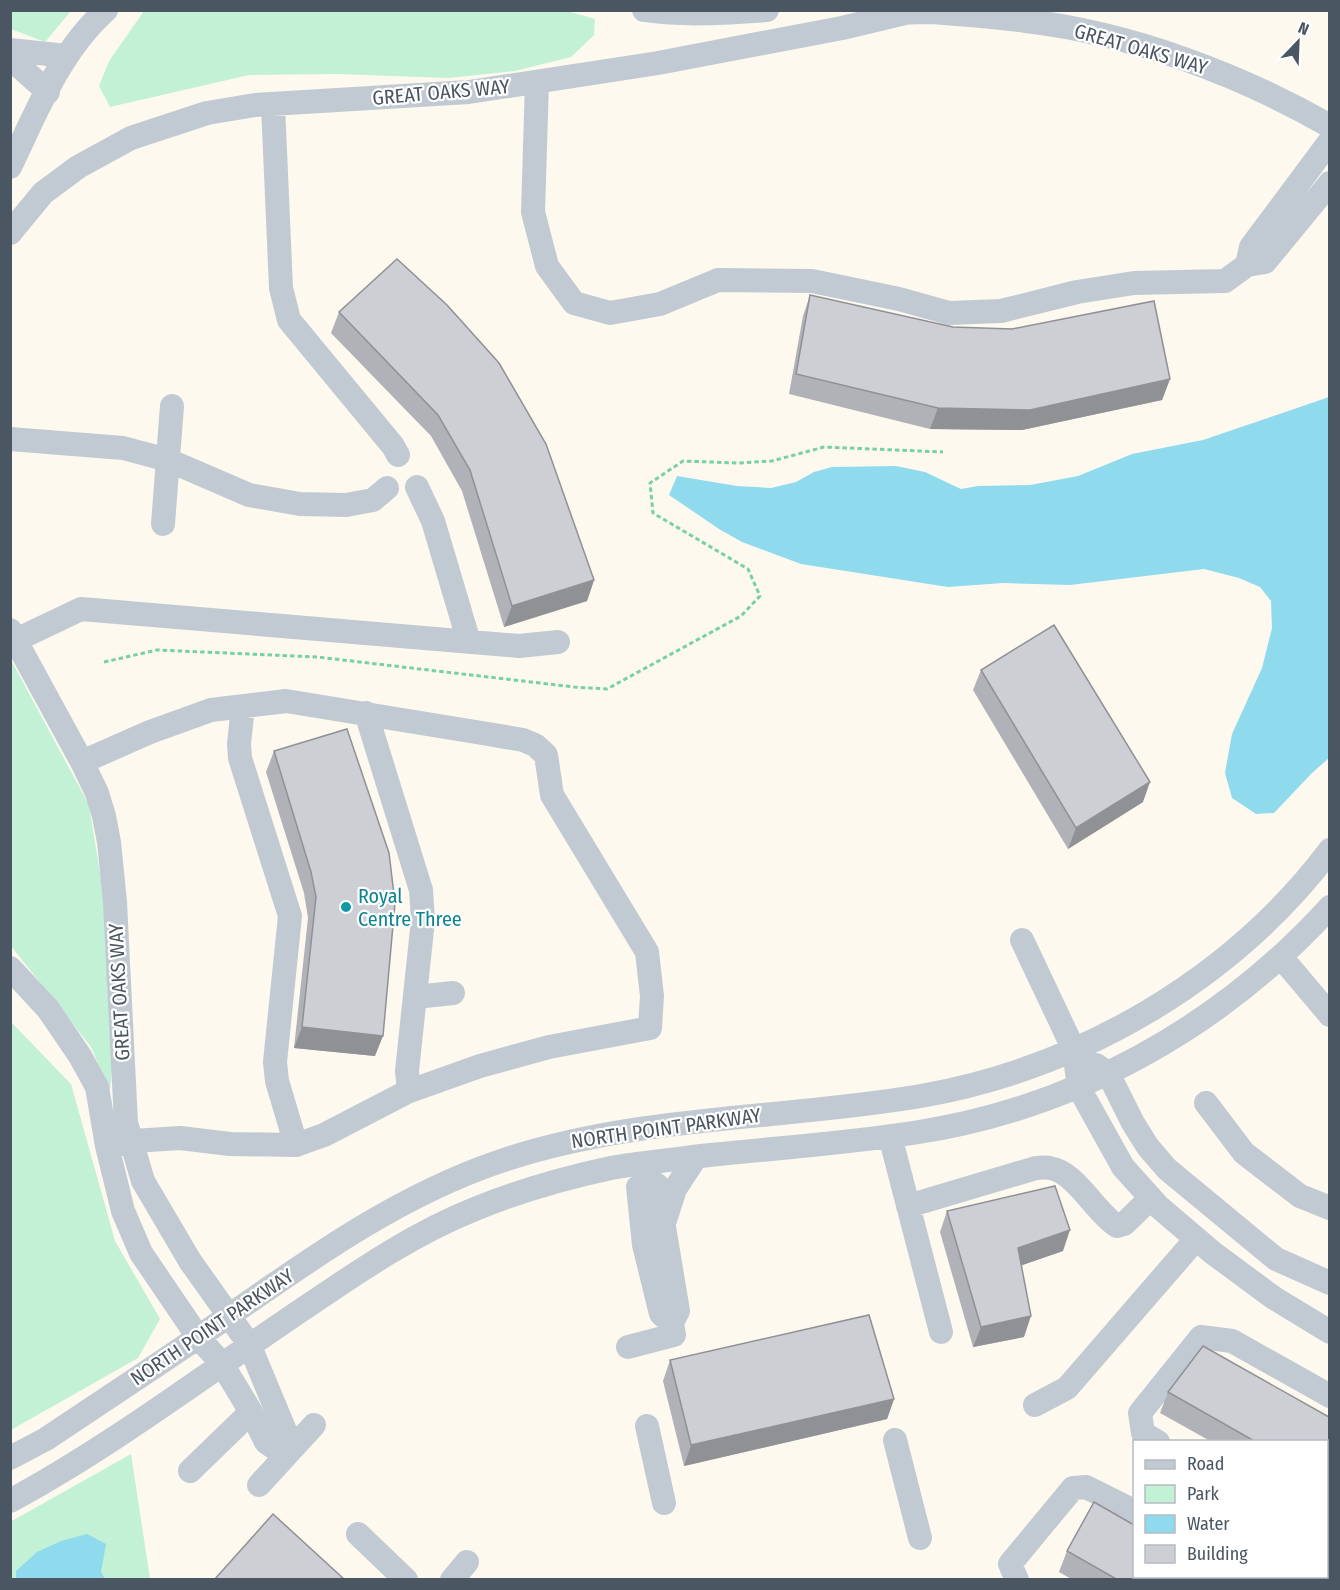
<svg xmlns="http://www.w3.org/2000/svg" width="1340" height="1590" viewBox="0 0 1340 1590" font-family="'Fira Sans Condensed',sans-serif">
  <rect width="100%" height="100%" fill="#f5f3f3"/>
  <!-- commercial -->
  <path fill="#fdf9ef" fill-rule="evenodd" d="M11 11H1329V1579H150L131 1455 11 1522 10 1430 138 1358 160 1319 115 1241 71 1084 11 1022ZM1134 1442H1326V1576H1134Z"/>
  <!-- green -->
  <path fill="#c3f1d5" d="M10 11H71L45 42 11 29Z
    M567 11 595 19 594 35 571 57 515 71 449 78 336 74 249 75 110 107 99 86 109 61 144 11Z
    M10 658 89 805 105 904 112 1070 110 1092 91 1047 11 946Z
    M11 1022 71 1084 115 1241 160 1319 138 1358 11 1430Z
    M131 1454 150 1579H11L10 1522Z"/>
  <!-- water -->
  <path fill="#90daee" d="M1329 397V758L1312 773 1274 813 1256 814 1232 798 1225 773 1232 734 1262 668 1272 628 1271 601 1260 587 1239 578 1204 569 1070 585 1003 583 948 587 801 564 742 542 719 529 669 495 677 476 737 486 771 488 796 482 814 472 832 467 896 466 925 472 961 489 978 486 1030 485 1078 476 1132 454 1203 440Z
    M87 1534 106 1544 101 1572 105 1579H16V1571L37 1552 61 1541Z"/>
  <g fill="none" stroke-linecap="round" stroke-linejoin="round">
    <!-- path -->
    <path stroke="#7ad0a6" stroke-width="3" stroke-dasharray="4.5 3" stroke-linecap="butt" d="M104 662 157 650 317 657 574 687 607 689 741 616 760 596 748 569 653 513 650 483 683 461 738 463 772 461 824 447 943 452"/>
    <!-- minor -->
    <path stroke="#c1cad2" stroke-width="24" d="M644 10C685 16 727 13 767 10
      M890 12C904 13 917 12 931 12 962 14 995 17 1026 21 1130 33 1239 74 1330 126
      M10 50 67 56
      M10 58 48 92
      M537 82 533 212 547 266 574 303 610 313 660 304 718 280 812 281 899 299 949 313 1001 311 1077 292 1134 283 1225 281 1247 265 1265 262 1330 183
      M273 105 281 288 289 320 393 446 398 455
      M10 167C36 113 60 51 106 10
      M10 233 43 193 78 167 131 138 207 113 255 105 469 92 658 63 842 28 905 13
      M1247 265 1251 247 1330 141
      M10 439 123 448 168 460 249 495 300 504 346 505 373 500 387 488
      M417 487 433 521 469 642
      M163 524 172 406
      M10 630 82 762 97 793 104 816 109 842 115 902 126 1123 143 1181 190 1261 249 1344 286 1433 285 1455
      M16 640 81 609 519 646 558 642
      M243 706 239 744 240 758 290 916 275 1062 277 1081 296 1145
      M366 713 421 890 423 920 407 1071 409 1091
      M82 762 150 732 211 710 286 701 488 734 523 740 535 745 546 755 552 795 647 952 652 996 650 1028 549 1047 480 1066 407 1092 324 1135 296 1145 230 1144 180 1138 133 1141 107 1146
      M1022 940 1074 1050 1079 1088 1123 1167 1159 1207 1213 1253 1274 1298 1330 1332
      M1281 957 1330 1015
      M10 968 48 1009 80 1056 97 1087 107 1146 123 1211 141 1253 198 1337 222 1364 251 1412 266 1442 285 1455
      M416 997 453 993
      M1096 1065 1108 1073 1133 1123 1148 1147 1167 1169 1276 1259 1330 1283
      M1206 1103 1244 1153 1300 1196 1330 1208
      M890 1136 941 1332
      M650 1180 638 1187 644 1245 661 1314 672 1323
      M908 1206 1036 1168C1040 1168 1046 1167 1050 1168 1076 1172 1095 1212 1117 1226L1124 1224 1151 1198
      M665 1220 675 1189 696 1157
      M628 1347 674 1335 672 1323 678 1311 657 1185 650 1180
      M1035 1405 1067 1388 1196 1239
      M647 1426 664 1503
      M895 1440 920 1538
      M1158 1442 1143 1433 1140 1413 1201 1337 1232 1341 1330 1396
      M10 1458 46 1439C97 1405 147 1372 197 1338 293 1272 387 1200 498 1162 635 1115 780 1120 921 1096 1080 1068 1232 980 1330 850
      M190 1471 251 1412
      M259 1485 314 1425
      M10 1501C115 1444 210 1371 309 1305 362 1269 415 1233 475 1209 519 1191 564 1178 611 1168 637 1163 665 1161 692 1157 765 1149 840 1144 913 1133 1074 1109 1221 1027 1330 907
      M358 1534 406 1580
      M1326 1538 1330 1540
      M1253 1576 1259 1580
      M452 1580 467 1562
      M1017 1580 1010 1564 1073 1488 1086 1487 1134 1511"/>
  </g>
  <!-- wall -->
  <path fill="#b0b2b7" d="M397 259 594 580 587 601 504 627 462 491 431 436 331 333 339 312Z
    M810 295 1170 379 1162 400 1022 430 930 429 789 394 803 316Z
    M981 670 1143 802 1068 849 973 690Z
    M274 751 375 1056 294 1048 308 918 304 893 266 772Z
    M947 1211 1063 1251 1022 1265 1024 1337 973 1347 940 1232Z
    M670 1360 894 1399 887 1419 684 1466 663 1381Z
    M1168 1392 1329 1417V1508L1326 1506V1442H1212L1160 1413Z
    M1067 1551 1232 1580H1073L1059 1572Z"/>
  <!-- shaded-wall -->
  <path fill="#909195" d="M1170 379 1162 400 1022 430 930 429 938 408Z
    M594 580 587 601 504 627 512 606Z
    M1150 782 1143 802 1068 849 1076 828Z
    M302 1027 383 1036 375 1056 294 1048Z
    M1070 1230 1063 1251 1011 1269 1018 1248Z
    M1031 1316 1024 1337 973 1347 981 1327Z
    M894 1399 887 1419 684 1466 691 1445Z"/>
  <!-- building -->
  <path fill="#cdcfd5" stroke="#909195" stroke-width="1.5" d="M397 259 447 305 499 363 546 444 594 580 512 606 470 470 438 415 339 312Z
    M810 295 953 327 1012 329 1154 301 1170 379 1030 410 938 408 796 374Z
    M1054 625 1150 782 1076 828 981 670Z
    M347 729 389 853 395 903 383 1036 302 1027 316 897 311 872 274 751Z
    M1055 1186 1070 1230 1018 1248 1031 1316 981 1327 947 1211Z
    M869 1315 894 1399 691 1445 670 1360Z
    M1203 1346 1329 1417V1483L1326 1481V1442H1256L1168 1392Z
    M1094 1502 1134 1525V1576H1227L1232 1580H1118L1067 1551Z
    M273 1514 345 1580H214Z"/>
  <!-- markers -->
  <circle fill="#0f9aa8" stroke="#fff" stroke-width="2" cx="346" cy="907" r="6"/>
  <g text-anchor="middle" stroke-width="4.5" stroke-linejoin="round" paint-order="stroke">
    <!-- street labels -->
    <g font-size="20" fill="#4a5661" stroke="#fff">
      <text transform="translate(1141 49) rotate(16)" y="7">GREAT OAKS WAY</text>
      <text transform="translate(441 92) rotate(-5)" y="7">GREAT OAKS WAY</text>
      <text transform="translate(119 992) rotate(-93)" y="7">GREAT OAKS WAY</text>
      <text transform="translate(666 1128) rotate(-8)" y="7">NORTH POINT PARKWAY</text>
      <text transform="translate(212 1327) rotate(-34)" y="7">NORTH POINT PARKWAY</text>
    </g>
    <!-- culture labels -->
    <g font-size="20" fill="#0d838f" stroke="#fff" text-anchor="start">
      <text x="358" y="903">Royal<tspan x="358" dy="23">Centre Three</tspan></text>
    </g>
  </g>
  <!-- border -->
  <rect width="1340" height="1590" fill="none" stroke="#4a5661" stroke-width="24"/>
  <!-- legend -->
  <rect x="1133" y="1440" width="195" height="138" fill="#ffffff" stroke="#b7bbc0" stroke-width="1.5"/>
  <rect x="1145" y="1460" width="30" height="9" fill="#c1cad2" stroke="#b7bbc0" stroke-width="1.5"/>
  <text x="1187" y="1470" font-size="18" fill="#4a5661">Road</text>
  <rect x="1145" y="1485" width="30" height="18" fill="#c3f1d5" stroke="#b7bbc0" stroke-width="1.5"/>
  <text x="1187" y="1500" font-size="18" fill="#4a5661">Park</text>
  <rect x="1145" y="1515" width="30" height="18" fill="#90daee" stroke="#b7bbc0" stroke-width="1.5"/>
  <text x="1187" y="1530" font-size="18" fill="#4a5661">Water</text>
  <rect x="1145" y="1545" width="30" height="18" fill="#cdcfd5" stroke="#b7bbc0" stroke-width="1.5"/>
  <text x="1187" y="1560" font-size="18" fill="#4a5661">Building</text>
  <!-- north arrow -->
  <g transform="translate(1298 42) rotate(23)" stroke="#ffffff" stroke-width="4.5" paint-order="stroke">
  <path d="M0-4.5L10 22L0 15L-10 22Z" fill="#4a5661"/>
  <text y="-9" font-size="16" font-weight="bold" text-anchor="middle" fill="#4a5661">N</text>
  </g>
</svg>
